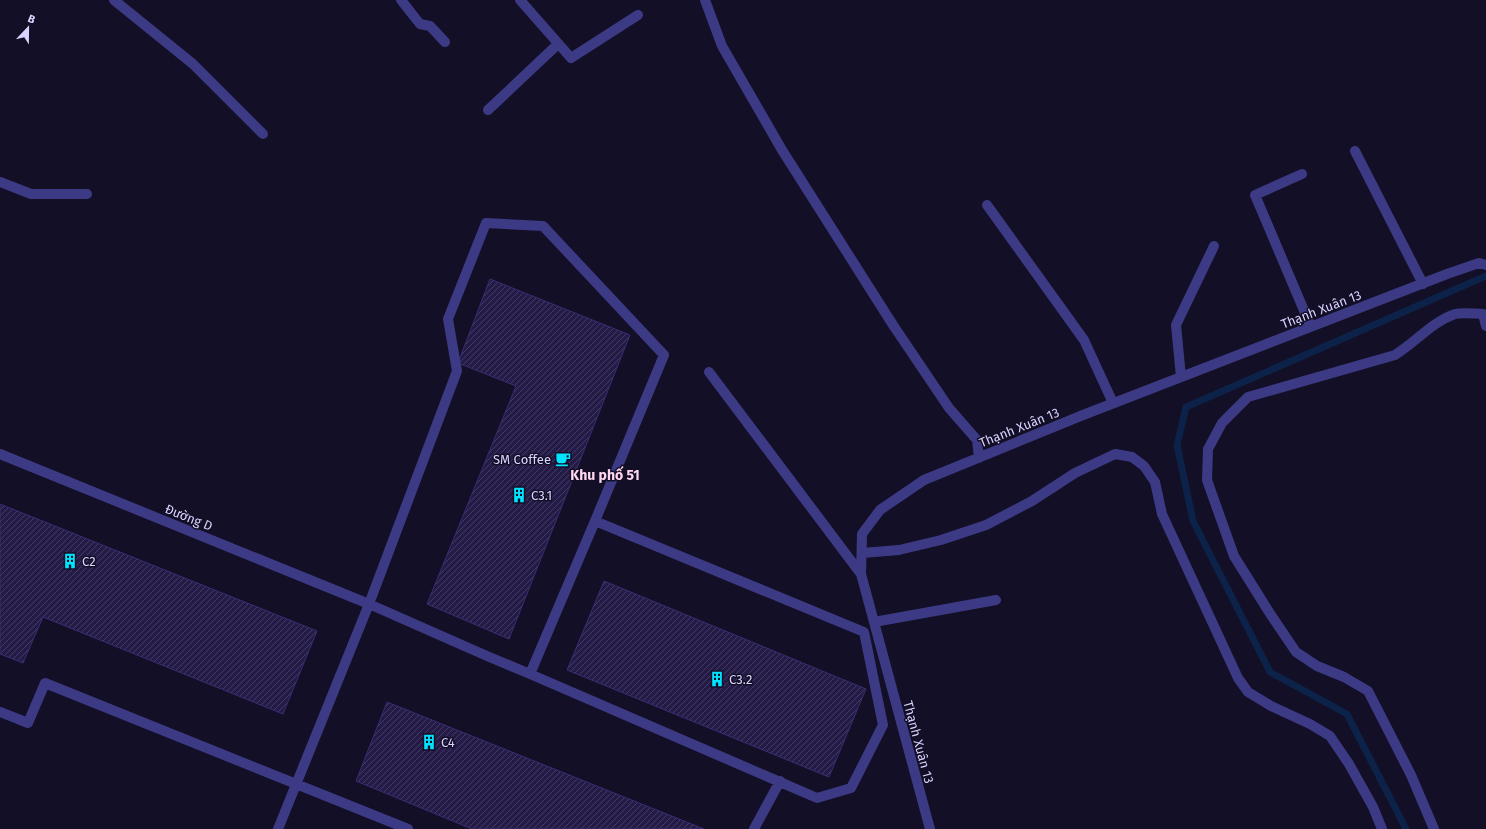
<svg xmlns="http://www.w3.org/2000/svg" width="1486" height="829" viewBox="0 0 1486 829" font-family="'Fira Sans',sans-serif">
  <defs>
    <pattern id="building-hatch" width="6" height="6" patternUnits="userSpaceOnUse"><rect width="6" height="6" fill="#241b47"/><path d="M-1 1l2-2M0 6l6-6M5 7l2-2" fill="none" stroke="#433b63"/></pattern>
  </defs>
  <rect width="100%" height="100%" fill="#130f26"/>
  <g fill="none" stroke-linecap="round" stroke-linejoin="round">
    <!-- stream -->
    <path stroke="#0c2248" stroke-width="7" d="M1406 829 1347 714 1270 672 1193 521 1177 445 1186 407 1486 276"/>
  </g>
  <!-- building -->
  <path fill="url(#building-hatch)" stroke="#3b2d73" d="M490 279 630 335 509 639 427 604 516 386 458 363Z
    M0 504 317 631 283 714 43 617 23 663 0 654Z
    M604 581 866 689 829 777 567 670Z
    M387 702 704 829H472L356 781Z"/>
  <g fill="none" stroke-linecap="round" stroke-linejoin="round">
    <!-- minor -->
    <path stroke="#3d3a85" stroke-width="10" d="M114 0 193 64 263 134
      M401 0 420 24 430 26 445 42
      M520 0 571 58 638 15
      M705 0 722 46 782 150 893 325 949 408 977 440 979 458
      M488 110 558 44
      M1355 151 1423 284
      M1302 174 1255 195 1311 327
      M0 182 31 194H87
      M987 205 1084 340 1113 403
      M1486 315 1483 314 1486 326
      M709 372 861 574
      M1181 377 1176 325 1214 246
      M0 454 369 604 457 371 448 319 486 223 543 226 664 355 595 521 864 632 883 725 851 788 817 798 530 674
      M862 553 899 550 941 540 986 525 1032 501 1075 473 1115 454 1132 457 1144 466 1155 482 1162 514 1238 678 1248 692 1271 706 1310 724 1330 736 1349 764 1373 807 1382 829
      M874 622 996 600
      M0 712 28 723 45 683 408 829
      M278 829 369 604 487 656 530 674 595 521
      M754 829 780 781
      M930 829 861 574 862 534 880 510 924 480 1083 415 1447 274 1479 263 1486 265
      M1434 829 1411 775 1368 691 1344 677 1317 666 1296 652 1269 612 1234 556 1207 480 1208 449 1222 423 1248 397 1395 355C1416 342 1432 322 1455 314 1463 312 1475 314 1483 314"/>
  </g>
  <!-- icons -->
  <defs>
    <g id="cafe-bare" transform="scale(1.2)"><path d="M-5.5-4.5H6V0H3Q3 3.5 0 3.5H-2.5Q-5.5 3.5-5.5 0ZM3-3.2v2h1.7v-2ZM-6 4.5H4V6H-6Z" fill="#00e5ff" stroke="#130f26" stroke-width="2.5" paint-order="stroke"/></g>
    <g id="building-bare" transform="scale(1.2)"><path d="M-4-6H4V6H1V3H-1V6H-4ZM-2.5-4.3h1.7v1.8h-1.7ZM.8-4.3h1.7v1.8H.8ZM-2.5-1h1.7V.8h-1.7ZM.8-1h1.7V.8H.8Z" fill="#00e5ff" stroke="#130f26" stroke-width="2.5" paint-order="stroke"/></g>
  </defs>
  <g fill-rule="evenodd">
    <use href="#cafe-bare" x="563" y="459"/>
    <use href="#building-bare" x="519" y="495"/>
    <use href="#building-bare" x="70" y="561"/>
    <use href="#building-bare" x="717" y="679"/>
    <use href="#building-bare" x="429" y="742"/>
  </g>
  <g text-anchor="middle" stroke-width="3" stroke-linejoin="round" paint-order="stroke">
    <!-- street labels -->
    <g font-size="13" fill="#d9d4ff" stroke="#130f26">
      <text transform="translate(1321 309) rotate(-21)" y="5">Thạnh Xuân 13</text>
      <text transform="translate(1019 427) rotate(-22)" y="5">Thạnh Xuân 13</text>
      <text transform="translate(189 517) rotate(22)" y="5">Đường D</text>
      <text transform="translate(919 742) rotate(75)" y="5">Thạnh Xuân 13</text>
    </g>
    <!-- poi labels -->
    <g font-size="13" fill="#d9d4ff" stroke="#130f26" text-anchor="start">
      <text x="551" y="464" text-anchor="end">SM Coffee</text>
      <text x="531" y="500">С3.1</text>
      <text x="82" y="566">С2</text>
      <text x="729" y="684">C3.2</text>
      <text x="441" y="747">C4</text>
    </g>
    <!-- neighbourhood labels -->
    <g font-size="14" font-weight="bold" fill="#ffd6f0" stroke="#130f26">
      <text x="605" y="480">Khu phố 51</text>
    </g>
  </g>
  <!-- north arrow -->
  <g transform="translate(28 28) rotate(22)" stroke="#130f26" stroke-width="3" paint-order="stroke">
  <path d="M0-3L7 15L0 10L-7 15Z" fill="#d9d4ff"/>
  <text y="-6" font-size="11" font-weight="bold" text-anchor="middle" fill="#d9d4ff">B</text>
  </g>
</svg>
